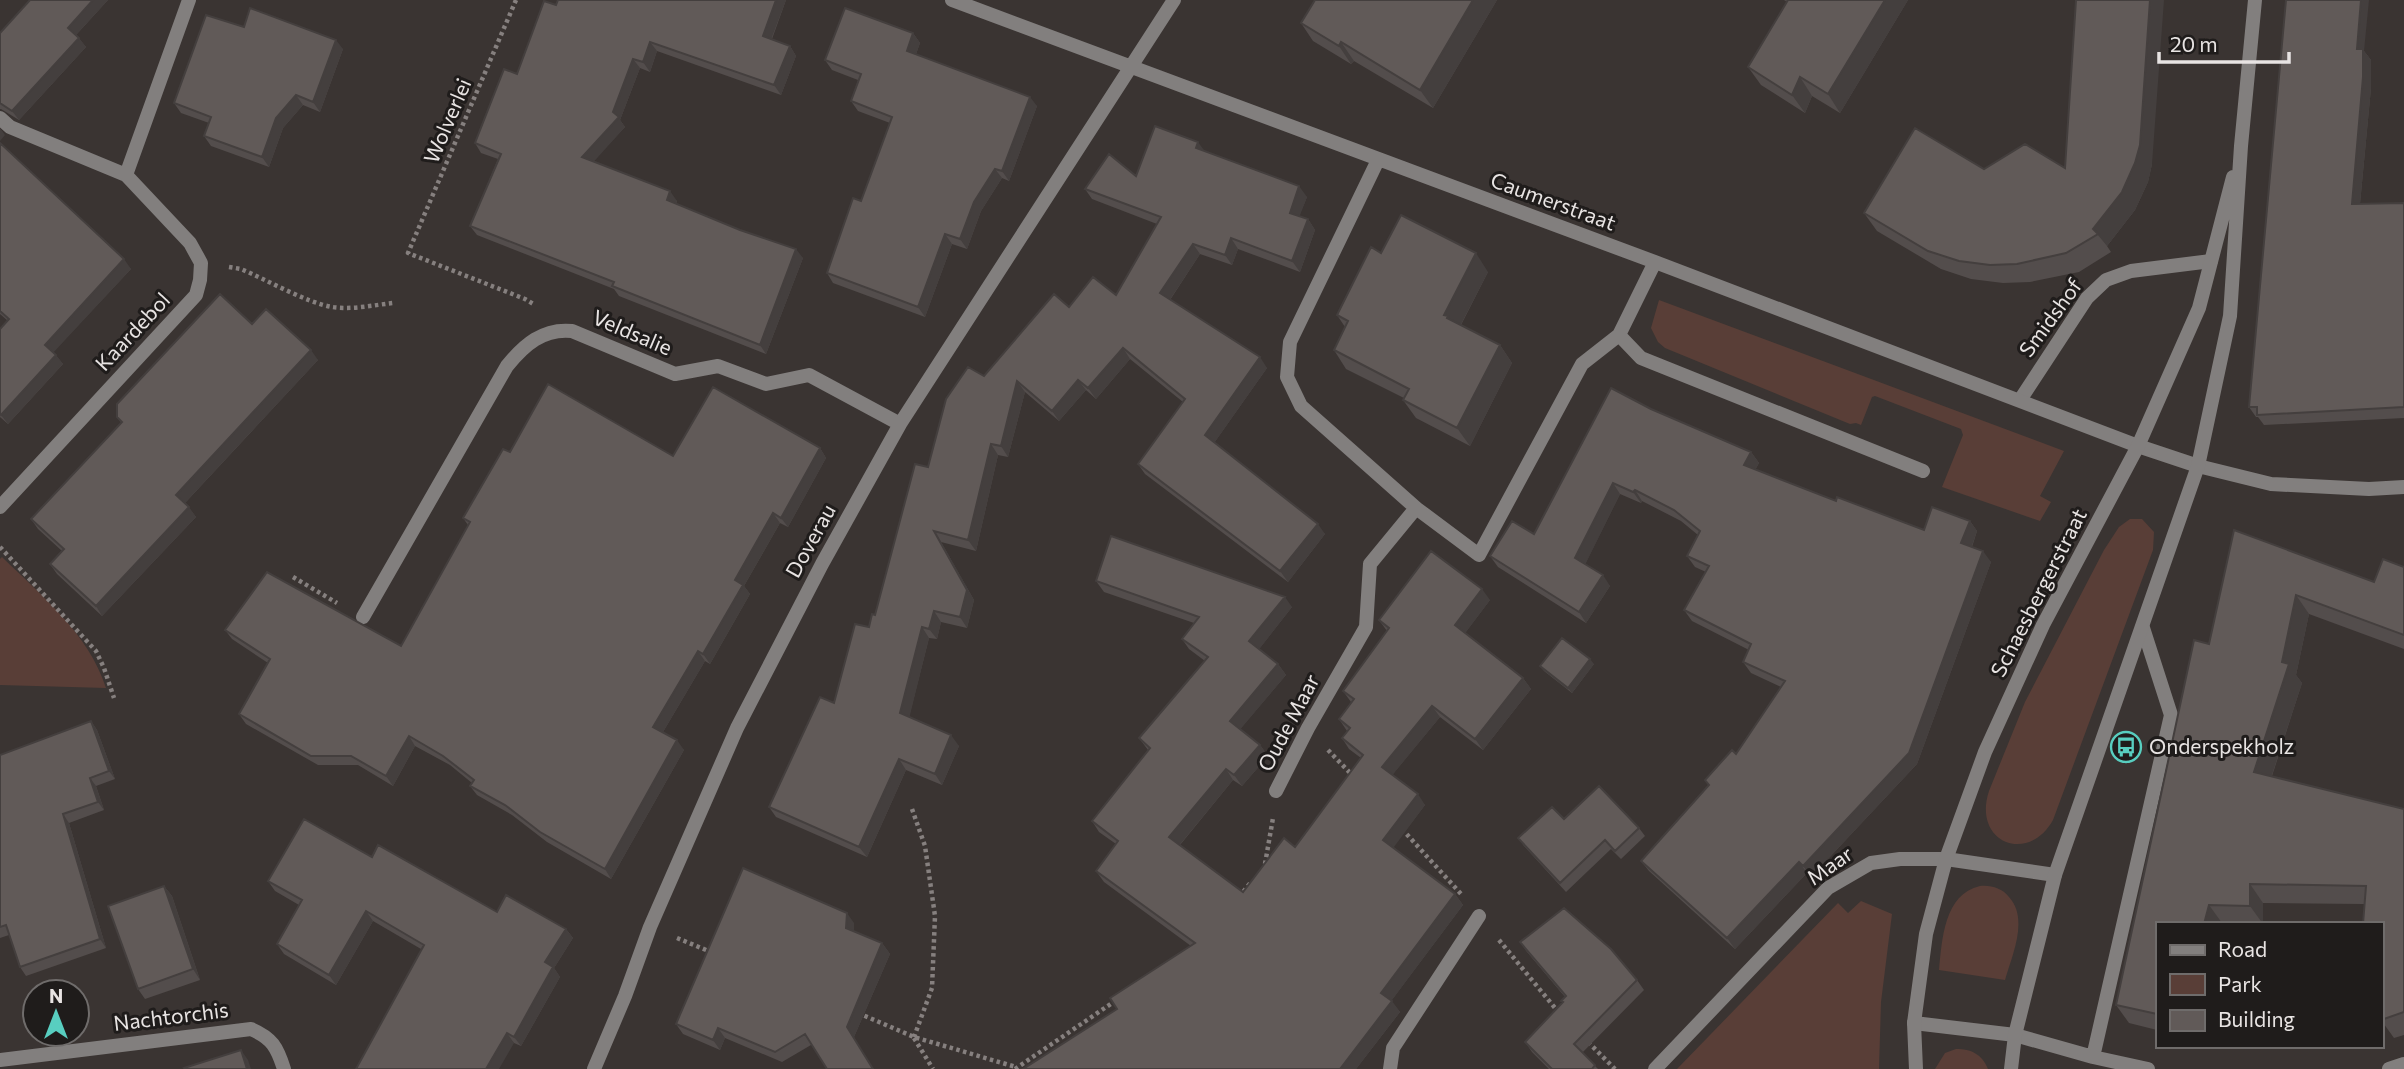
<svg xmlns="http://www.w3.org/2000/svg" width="2404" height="1069" viewBox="0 0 2404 1069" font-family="Commissioner,sans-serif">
  <rect width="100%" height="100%" fill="#3a3432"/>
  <!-- green -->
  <path fill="#593e37" d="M1659 300 2064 451 2040 496 2051 502 2040 521 1942 487 1963 435 1961 429 1875 396 1872 397 1861 425 1856 423 1850 424 1665 348 1658 342 1651 328Z
    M2130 519H2142L2154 532 2153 550 2053 820C2028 865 1972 842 1989 791L2025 702 2104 550 2119 527Z
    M2 557C41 595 89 634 106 688L0 685V559Z
    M1980 886C1991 885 2002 888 2009 897 2029 919 2012 955 2005 980L1939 970C1942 940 1944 894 1980 886Z
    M1861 901 1892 914 1881 1002 1879 1069H1677L1838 903 1848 913Z
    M1956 1049C1971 1049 1982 1054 1988 1069H1935L1945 1053Z"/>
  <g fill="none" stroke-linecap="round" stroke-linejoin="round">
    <!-- path -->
    <path stroke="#86807f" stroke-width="4.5" stroke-dasharray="3.5 3.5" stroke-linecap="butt" d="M516 0 408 253 525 299 535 305
      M229 267 241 269C267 280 305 302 332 307 352 310 374 305 393 303
      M0 547 96 651 104 668 114 698
      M293 577 337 603
      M1328 750 1353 776
      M912 809 925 846 935 916 932 988 914 1037
      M1402 829 1462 895
      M1265 864 1273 818
      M1239 897 1251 882
      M677 938 711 952
      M1499 940 1560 1014
      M858 1013 914 1037 1016 1067
      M914 1038 933 1069
      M1588 1042 1615 1069
      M1015 1069 1118 999"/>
    <!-- pedestrian -->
    <path stroke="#827f7e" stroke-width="14" d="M2020 400 2087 298 2106 280 2131 271 2211 261"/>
    <!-- minor -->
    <path stroke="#827f7e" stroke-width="14" d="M952 0 1655 262 2138 446 2198 466 2271 484 2369 489 2404 487
      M0 118 10 127 126 175 190 243 201 263 200 280 196 295 0 507
      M1378 160 1290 342 1287 377 1301 406 1416 508 1479 555 1582 364 1619 335 1655 262
      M126 175 189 0
      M1619 335 1641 358 1923 471
      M363 617 507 366C524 345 543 328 572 331L675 374 718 366 766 384 809 375 900 424
      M1276 791 1308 728 1366 627 1370 564 1416 508
      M1914 1023 2015 1035 2093 1057 2148 1069
      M2093 1057 2171 715 2143 628
      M0 1060 251 1029C272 1038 277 1047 284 1069
      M594 1069 625 996 650 927 737 728 822 564 900 424 1174 0
      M1390 1069 1393 1048 1479 916
      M1655 1069 1828 888 1871 863 1900 859H1946L2055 875
      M2389 1069 2404 1064"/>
    <!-- tertiary -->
    <path stroke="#827f7e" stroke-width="14" d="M1916 1069 1914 1023 1926 934 1946 859 1985 752 2043 625 2138 446 2199 308 2233 177
      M2011 1069 2015 1035 2055 875 2198 466 2230 316 2241 146 2255 0"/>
  </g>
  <!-- wall -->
  <path fill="#534d4c" d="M29 0H108L76 35 86 47 19 120 1 109H0V33L30 1Z
    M558 0H786L772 39 790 46 796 56 781 95 657 51 650 72 640 68 620 120 625 127 593 161 677 201 676 204 803 258 766 354 619 296 614 289 477 235 470 226 498 159 481 153 475 143 517 74Z
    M1315 0H1497L1433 108 1354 61 1351 64 1313 41 1301 23Z
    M1784 0H1908L1840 113 1812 96 1805 113 1761 85 1748 67 1787 2Z
    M244 27 343 49 320 112 303 105 283 128 269 167 211 146 204 136 209 123 181 113 174 103Z
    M913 33 920 43 916 54 1037 106 1009 181 1002 178 981 211 967 249 952 244 925 317 833 283 827 273 861 201 890 123 858 111 851 101 858 80 832 70 825 60Z
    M2364 51 2371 60V88L2360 204 2404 203V418L2264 425 2258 417H2256L2249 407Z
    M0 143 131 269 53 352 63 364 8 424 0 417V329L8 321 0 314Z
    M1205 151 1307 197 1299 216 1308 219 1315 230 1300 272 1238 249 1232 265 1200 254 1170 300 1267 368 1214 443 1325 534 1288 582 1145 474 1138 464 1183 402 1130 359 1096 399 1086 390 1059 421 1025 392 1008 457 998 455 976 551 941 542 974 600 967 628 941 622 937 639 929 638 909 717 959 746 942 785 906 770 867 857 776 817 769 807 834 703 869 627 875 615 928 467 984 376 1069 307 1116 295 1157 224 1092 199 1085 189 1136 176Z
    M2152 164 2148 182 2135 210 2107 246 2111 252 2079 272 2030 282 2003 283 1971 279 1941 269 1877 231 1864 213 1984 169 2065 168Z
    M1381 253 1488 272 1461 325 1500 345 1512 363 1470 446 1416 418 1403 400 1404 398 1346 369 1334 350 1345 327 1337 315Z
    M252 324 318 360 185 503 196 517 102 616 57 574 50 564 62 551 38 529 31 519 121 423 117 417Z
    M1651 409 1751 452 1759 463 1755 470 1836 501 1924 530 1970 521 1977 531 1972 547 1991 562 1917 764 1811 877 1807 873 1735 949 1649 871 1641 861 1709 786 1705 780 1736 754 1781 687 1751 673 1743 662 1749 650 1692 621 1684 610 1706 572 1695 567 1687 556 1698 535 1681 521 1642 501 1641 503 1620 494 1585 564 1610 586 1586 623 1498 567 1490 556 1534 534Z
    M820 448 826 458 788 527 780 523 744 586 750 594 710 664 705 661 663 732 684 750 611 879 547 842 512 815 477 795 470 786 472 783 450 765 415 746 393 786 358 765H318L246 724 239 714 268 663 232 639 225 630 401 646 468 525 463 518 510 452 673 456Z
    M2234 530 2374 582 2404 567V649L2309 614 2296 675 2302 683 2272 776 2404 809V1035L2394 1038 2381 1020V924L2364 904 2263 903V924H2157V1030L2129 1023 2116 1005 2209 644Z
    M1096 581 1292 607 1259 649 1278 664 1286 675 1240 729 1260 745 1268 756 1242 786 1233 780 1180 845 1243 892 1295 847 1361 758 1349 749 1342 738 1347 731 1339 719 1351 702 1343 691 1387 631 1379 620 1490 600 1465 633 1523 678 1531 689 1483 750 1440 717 1392 775 1425 805 1393 847 1455 894 1463 905 1391 1001 1400 1012 1356 1069H1023L1117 1009 1191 946 1104 882 1096 871 1116 844 1099 832 1092 821 1148 750 1139 738 1205 661 1189 649 1182 639 1194 623 1104 592Z
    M1594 664 1572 693 1544 671 1540 666Z
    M91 721 97 730 115 779 96 786 104 810 69 823 106 948 26 976 20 967 9 935 0 938V755Z
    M1639 828 1645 836 1621 859 1611 849 1566 892 1524 846 1518 838Z
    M372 857 497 912 566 929 573 938 554 968 560 977 521 1046 514 1043 421 949 373 921 336 985 284 954 277 944 299 905 275 891 268 881Z
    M164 886 172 896 200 980 145 999 138 989Z
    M854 923V931L882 943 890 954 854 1037 811 1045 782 1062 725 1038 720 1050 683 1034 676 1024Z
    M1520 942 1637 980 1644 990 1582 1053 1598 1069H1549L1532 1052 1525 1042 1563 1003 1561 1001 1565 997 1527 952Z"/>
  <!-- shaded-wall -->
  <path fill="#443f3e" d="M93 0H108L74 37 68 28Z
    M776 0H786L769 45 763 36Z
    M1473 0H1497L1433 108 1420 90Z
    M1885 0H1908L1840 113 1828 94Z
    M2150 0H2164L2152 164 2148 182 2135 210 2107 246 2093 229Z
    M2361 0H2369L2364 51 2371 60V88L2359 214 2352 204 2357 49Z
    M913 33 920 43 914 60 907 51Z
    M79 38 86 47 19 120 12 111Z
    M336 40 343 49 320 112 313 102Z
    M650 42 657 51 650 72 643 62Z
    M1341 42 1354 61 1351 64 1339 46Z
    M790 46 796 56 781 95 774 85Z
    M633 59 640 68 620 120 625 127 589 167 582 157 613 112Z
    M1800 77 1812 96 1805 113 1792 95Z
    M296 95 303 105 283 128 269 167 262 157 276 118Z
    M1030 97 1037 106 1009 181 1002 171Z
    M0 128 5 135 0 141Z
    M1198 142 1206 153 1196 148Z
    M995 169 1002 178 981 211 967 249 960 239 974 202Z
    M1299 186 1307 197 1297 223 1290 213Z
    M670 191 677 201 673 210 667 200Z
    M1308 219 1315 230 1300 272 1292 261Z
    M945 234 952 244 925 317 918 307Z
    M1231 238 1238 249 1232 265 1225 255Z
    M1193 244 1200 254 1167 304 1160 293Z
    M796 249 803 258 766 354 760 345Z
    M1476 253 1488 272 1458 330 1444 315Z
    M124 259 131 269 52 354 45 345Z
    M1500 345 1512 363 1470 446 1457 428Z
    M1123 348 1130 359 1096 399 1088 388Z
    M311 350 318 360 183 505 176 495Z
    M56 355 63 364 8 424 1 415Z
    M1260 357 1267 368 1212 446 1205 435Z
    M1078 380 1086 390 1059 421 1052 411Z
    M1017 381 1025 392 1008 457 1001 446Z
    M991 444 998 455 976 551 968 540Z
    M820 448 826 458 788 527 781 518Z
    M1751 452 1759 463 1752 476 1744 465Z
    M1613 483 1620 494 1583 569 1575 558Z
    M1635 490 1642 501 1641 503 1633 492Z
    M189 507 196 517 102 616 96 606Z
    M773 513 780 523 744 586 750 594 710 664 703 654 735 580Z
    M1970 521 1977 531 1969 554 1961 543Z
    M1318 524 1325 534 1288 582 1280 571Z
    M934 531 941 542 974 600 967 628 960 617Z
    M1983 551 1991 562 1917 764 1811 877 1803 866Z
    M1603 575 1610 586 1586 623 1579 612Z
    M1482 589 1490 600 1463 636 1455 625Z
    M2296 595 2309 614 2296 675 2302 683 2267 790 2254 772 2282 662Z
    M1285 597 1292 607 1257 652 1249 641Z
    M934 611 941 622 937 639 929 629Z
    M922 627 929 638 908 723 900 713Z
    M698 651 705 661 660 737 653 727Z
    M1590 659 1594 664 1572 693 1568 688Z
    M1278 664 1286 675 1238 732 1230 721Z
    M1523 678 1531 689 1483 750 1475 739Z
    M1432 706 1440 717 1390 778 1382 767Z
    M91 721 97 730 115 779 109 771Z
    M951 735 959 746 942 785 935 774Z
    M409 736 415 746 393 786 386 776Z
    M677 740 684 750 611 879 605 869Z
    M1260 745 1268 756 1242 786 1234 775Z
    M899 759 906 770 867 857 859 847Z
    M1226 769 1233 780 1177 848 1169 837Z
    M90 778 96 786 104 810 98 802Z
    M1418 794 1425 805 1391 851 1383 840Z
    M63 814 69 823 106 948 100 939Z
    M1799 862 1807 873 1735 949 1727 938Z
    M2250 884 2263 903V924L2250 906Z
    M164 886 172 896 200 980 193 969Z
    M1455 894 1463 905 1389 1004 1381 993Z
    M2209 905 2222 923 2221 924H2204Z
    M366 911 373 921 336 985 329 975Z
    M847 913 854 923V938L846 928Z
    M566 929 573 938 554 968 560 977 521 1046 514 1037 545 962Z
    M882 943 890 954 854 1037 873 1069 847 1027Z
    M1392 1001 1400 1012 1356 1069H1340Z
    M718 1028 725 1038 720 1050 713 1040Z
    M507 1033 514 1043 499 1069H486Z
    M241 1050 248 1060 251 1069H247Z"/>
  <!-- building -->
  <path fill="#615a58" stroke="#443f3e" stroke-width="2" d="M30 0H93L68 28 79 38 12 111 0 103V33Z
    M558 0H776L763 36 790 46 774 85 650 42 643 62 633 59 613 112 619 117 582 157 670 191 667 200 740 230 796 249 760 345 612 286 614 282 470 226 501 154 475 143 504 69 517 74 544 1 556 5Z
    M1315 0H1473L1420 90 1341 42 1339 46 1301 23Z
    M1788 0H1885L1828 94 1800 77 1792 95 1748 67Z
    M2076 0H2150L2140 145 2135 163 2122 192 2093 229 2098 234 2066 253 2017 264 1990 265 1959 261 1928 251 1864 213 1915 128 1984 169 2025 144 2065 168Z
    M2286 0H2361L2357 49H2363V77L2352 204 2404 203V407L2257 415V407H2249Z
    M250 8 336 40 313 102 296 95 276 118 262 157 204 136 211 117 174 103 206 15 244 27Z
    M845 8 913 33 907 51 1030 97 1002 171 995 169 974 202 960 239 945 234 918 307 827 273 853 198 861 201 892 117 851 101 861 74 825 60Z
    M1155 126 1198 142 1196 148 1299 186 1290 213 1308 219 1292 261 1231 238 1225 255 1193 244 1160 293 1260 357 1205 435 1318 524 1280 571 1138 464 1185 399 1123 348 1088 388 1078 380 1052 411 1017 381 1001 446 991 444 968 540 934 531 967 590 960 617 934 611 929 629 922 627 900 713 951 735 935 774 899 759 859 847 769 807 820 697 834 703 855 624 869 627 872 614 875 615 915 464 928 467 946 399 968 367 984 376 1054 294 1069 307 1093 277 1116 295 1161 217 1085 189 1109 154 1136 176Z
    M0 143 124 259 45 345 56 355 1 415 0 414V329L9 319 0 311Z
    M1401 215 1476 253 1444 315 1448 316 1447 318 1500 345 1457 428 1403 400 1409 389 1334 350 1348 321 1337 315 1371 247 1381 253Z
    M220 294 252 324 266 309 311 350 176 495 189 507 96 606 50 564 64 549 31 519 122 422 117 417V404Z
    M548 384 673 456 713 387 820 448 781 518 773 513 735 580 743 585 703 654 698 651 653 727 677 740 605 869 540 832 505 805 470 786 474 780 443 756 409 736 386 776 351 756H311L239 714 270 659 225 630 267 572 401 646 470 522 463 518 503 449 510 452Z
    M1611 388 1651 409 1751 452 1744 465 1836 501 1837 497 1924 530 1932 507 1970 521 1961 543 1983 551 1909 753 1803 866 1799 862 1727 938 1641 861 1709 785 1705 780 1732 750 1736 754 1785 681 1743 662 1751 644 1684 610 1709 566 1687 556 1700 531 1674 510 1635 490 1633 492 1613 483 1575 558 1603 575 1579 612 1490 556 1512 521 1534 534Z
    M2234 530 2374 582 2383 559 2404 567V635L2296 595 2282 662 2289 664 2254 772 2404 809V1012L2381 1020V924H2363L2366 886 2250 884V906L2209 905 2204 924H2157V1014L2116 1005 2194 640 2209 644Z
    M1111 536 1285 597 1249 641 1278 664 1230 721 1260 745 1234 775 1226 769 1169 837 1243 892 1284 838 1295 847 1363 755 1342 738 1350 728 1339 719 1354 699 1343 691 1389 628 1379 620 1431 551 1482 589 1455 625 1523 678 1475 739 1432 706 1382 767 1418 794 1383 840 1455 894 1381 993 1392 1001 1340 1069H1023L1117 1009 1110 998 1195 943 1096 871 1118 841 1092 821 1150 748 1139 738 1208 657 1182 639 1199 617 1096 581Z
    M1562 638 1590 659 1568 688 1540 666Z
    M91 721 109 771 90 778 98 802 63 814 100 939 20 967 6 925 0 927V755Z
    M1599 786 1639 828 1615 851 1605 840 1560 883 1518 838 1552 807 1564 819Z
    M304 819 372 857 378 845 497 912 506 895 566 929 545 962 553 967 535 999 514 1037 507 1033 486 1069H356L424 945 366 911 329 975 277 944 302 900 268 881Z
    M743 868 847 913 846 928 882 943 847 1027 873 1069H827L805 1034 775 1052 718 1028 713 1040 676 1024Z
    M164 886 193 969 138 989 108 906Z
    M1564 908 1611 949 1637 980 1574 1044 1595 1065 1592 1069H1552L1525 1042 1563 1002 1561 1001 1566 996 1520 942Z
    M241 1050 247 1069H185L184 1068Z"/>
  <!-- icons -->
  <defs>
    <g id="bus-ring" transform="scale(1.575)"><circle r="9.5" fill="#1f1c1b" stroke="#58cec0" stroke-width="1.5"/><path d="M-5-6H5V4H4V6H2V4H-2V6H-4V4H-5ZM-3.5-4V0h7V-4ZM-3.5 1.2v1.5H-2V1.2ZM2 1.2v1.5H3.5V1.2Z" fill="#58cec0"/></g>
  </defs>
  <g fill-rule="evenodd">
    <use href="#bus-ring" x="2126" y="747"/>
  </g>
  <g text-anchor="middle" stroke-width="6" stroke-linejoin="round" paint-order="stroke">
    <!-- street labels -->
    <g font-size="21" fill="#e8e4e3" stroke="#1f1c1b">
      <text transform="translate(448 121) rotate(-67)" y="7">Wolverlei</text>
      <text transform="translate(1553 202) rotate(20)" y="7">Caumerstraat</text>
      <text transform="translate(2051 318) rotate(-54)" y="7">Smidshof</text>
      <text transform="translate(133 332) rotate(-47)" y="7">Kaardebol</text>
      <text transform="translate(632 333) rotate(23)" y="7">Veldsalie</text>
      <text transform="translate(811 541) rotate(-61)" y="7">Doverau</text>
      <text transform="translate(2039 593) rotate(-63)" y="7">Schaesbergerstraat</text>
      <text transform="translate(1289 723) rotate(-62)" y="7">Oude Maar</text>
      <text transform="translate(1830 866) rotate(-35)" y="7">Maar</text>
      <text transform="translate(171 1017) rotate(-7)" y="7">Nachtorchis</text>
    </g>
    <!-- poi labels -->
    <g font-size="21" fill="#e8e4e3" stroke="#1f1c1b" text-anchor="start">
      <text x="2149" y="754">Onderspekholz</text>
    </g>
  </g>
  <!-- legend -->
  <rect x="2156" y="922" width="228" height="126" fill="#1f1c1b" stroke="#6f6c6b" stroke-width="2"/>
  <rect x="2170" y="945" width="35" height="10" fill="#827f7e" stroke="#6f6c6b" stroke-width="2"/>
  <text x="2218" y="957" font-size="21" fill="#e8e4e3">Road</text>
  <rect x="2170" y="974" width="35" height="21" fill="#593e37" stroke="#6f6c6b" stroke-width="2"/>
  <text x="2218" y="992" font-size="21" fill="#e8e4e3">Park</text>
  <rect x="2170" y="1010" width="35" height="21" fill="#615a58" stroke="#6f6c6b" stroke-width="2"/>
  <text x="2218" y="1027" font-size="21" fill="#e8e4e3">Building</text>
  <!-- north arrow -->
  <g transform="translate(56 1013)"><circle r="33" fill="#1f1c1b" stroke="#6f6c6b" stroke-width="2"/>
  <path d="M0-5L12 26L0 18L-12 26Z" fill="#58cec0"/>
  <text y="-10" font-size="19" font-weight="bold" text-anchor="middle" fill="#e8e4e3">N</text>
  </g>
  <!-- scale -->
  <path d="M2159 52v10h130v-10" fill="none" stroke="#e8e4e3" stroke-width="3.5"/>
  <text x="2170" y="52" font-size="21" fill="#e8e4e3" stroke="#1f1c1b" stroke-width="5" paint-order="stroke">20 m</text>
</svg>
